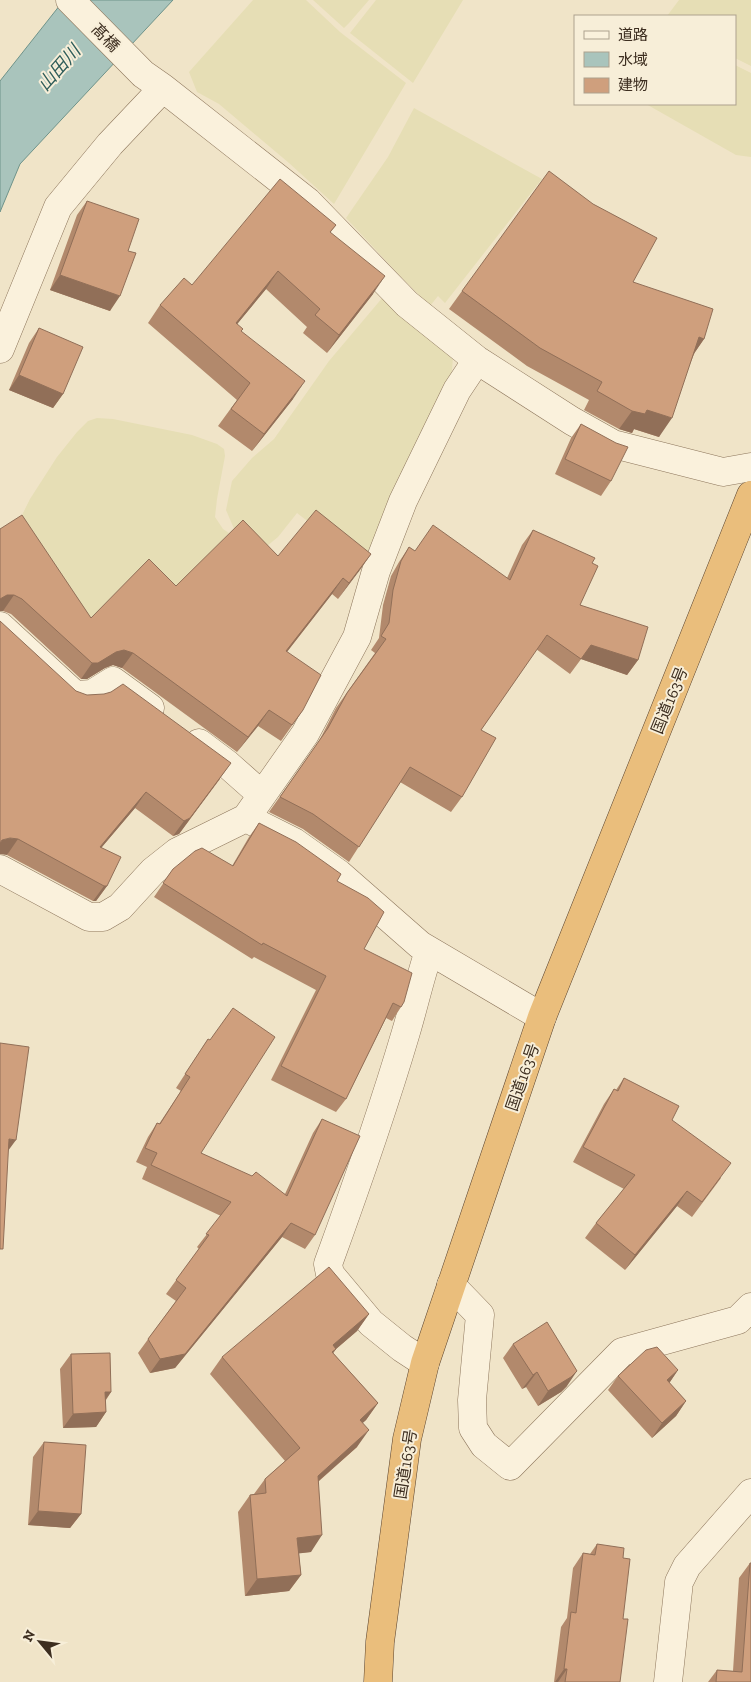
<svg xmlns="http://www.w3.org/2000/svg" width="751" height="1682" viewBox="0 0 751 1682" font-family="'Zilla Slab','Noto Sans JP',serif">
  <rect width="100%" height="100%" fill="#f0e4c8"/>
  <!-- farmland -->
  <path fill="#e6deb5" d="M253 0H306L340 32 406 83 334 204 289 163 219 104 197 92 189 72Z
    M313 0H369L350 22 344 28Z
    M376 0H463L413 83 350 33Z
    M679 0H751V66L735 58V16H667Z
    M735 65 751 73V157L736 155 646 104H735Z
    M414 108 542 179 445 303 438 296 430 306 404 280 346 218 388 157Z
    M383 297 453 357 451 382 367 567 297 513 278 537 267 546 235 531 226 510 232 481 252 458 274 439 329 361Z
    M97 418 113 419 192 435 217 444 224 449 225 456 217 499 215 517 223 529 229 533 190 575 208 595 84 626 20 519 30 499 57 457 77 432 88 421Z"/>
  <!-- water -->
  <path fill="#a9c4bc" stroke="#6f938a" d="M64 0H173L20 164 0 212V81Z"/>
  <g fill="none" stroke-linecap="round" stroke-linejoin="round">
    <!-- minor casing -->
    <g stroke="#8d765c" stroke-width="29">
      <path id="minor" d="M70 0 143 74 163 88 308 202 407 304 477 360 572 421 613 444 723 472 751 467
        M0 349 58 207 110 144 163 88
        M0 626 75 695 92 694 113 681 150 708
        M199 743 227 764 262 795
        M246 818 305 734 357 637 376 571 403 501 457 390 477 360
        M0 869 89 917H103L120 907 153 871 177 852 246 818 294 842 339 874 420 945 542 1017
        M451 1285 480 1315 472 1400 473 1428 484 1445 510 1466 622 1352 738 1320 751 1307
        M425 1363 402 1348 371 1323 330 1274 328 1264C356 1187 383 1110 406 1032 414 1005 420 978 429 951
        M668 1682 679 1582 687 1566 751 1493"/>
    </g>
    <!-- trunk casing -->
    <g stroke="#5b4430" stroke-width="29">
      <path id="trunk" d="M378 1682 380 1642 407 1439 425 1363 542 1017 751 495"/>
    </g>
    <!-- minor -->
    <use href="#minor" stroke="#faf1dc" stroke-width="28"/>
    <!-- trunk -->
    <use href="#trunk" stroke="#eabe7c" stroke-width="28"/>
  </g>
  <!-- wall -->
  <path fill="#b2896c" d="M87 201 128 251 110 311 50 290 77 215Z
    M336 225 330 233 373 294 327 353 303 333 307 327 266 289 237 324 241 331 293 399 252 451 218 426 237 400 148 323 160 305 192 285Z
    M633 282 704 339 695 352 659 437 634 429 632 433 619 429 584 410 589 400 527 366 449 309 462 291Z
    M39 328 63 394 53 408 9 390 29 343Z
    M581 424 611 481 601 496 555 474 571 438Z
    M0 529 91 618 176 586 278 556 371 554 338 599 332 594 287 652 303 710 281 741 258 726 237 752 122 668 113 665 105 668 87 679H81L11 614 3 611H0Z
    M533 530 592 563 580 605 638 660 627 675 581 659 570 674 536 649 481 730 462 797 451 812 400 782 349 862 303 829 269 812 318 743 336 708 375 653 371 650 379 638 383 605 391 576 399 562 409 547 415 551 507 578 522 545Z
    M76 691 220 779 179 834 173 836 135 808 102 847 107 886 96 901H93L7 855Z
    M259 823 337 881 364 949 401 1007 392 1021 386 1018 346 1099 336 1112 271 1080 316 990 254 957 252 959 154 897 173 869 232 866 249 837Z
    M208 1039 201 1153 285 1194 313 1133 322 1119 315 1235 305 1249 282 1237 175 1368 150 1373 138 1353 176 1301 166 1294 199 1249 197 1247 221 1216 142 1179 147 1167 136 1162 148 1137 157 1123 159 1124 181 1091 176 1088Z
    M624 1078 672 1120 721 1178 692 1217 677 1206 625 1270 585 1238 596 1223 624 1189 573 1162 604 1104 614 1089 616 1090Z
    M369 1314 357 1331 336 1349 333 1353 378 1403 366 1420 362 1423 357 1447 318 1482 311 1552 299 1553 301 1575 289 1591 245 1596 238 1512 250 1495 254 1494 265 1479 285 1461 210 1374 222 1357Z
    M513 1344 567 1386 561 1392 538 1406 526 1387 522 1389 503 1358Z
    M71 1354 111 1392 106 1400V1412L96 1427 63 1428 60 1369Z
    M678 1370 669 1383 686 1401 676 1416 652 1438 608 1390 618 1376Z
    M44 1442 81 1514 70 1528 28 1525 33 1457Z
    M597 1544 623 1558V1619L620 1682H554L561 1627 567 1618 573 1568 583 1553 590 1554Z
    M750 1563 751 1682H708L717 1670 733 1671 739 1578Z"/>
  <!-- shaded-wall -->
  <path fill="#916f58" d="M278 271 266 289 224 340 236 323Z
    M60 275 120 296 110 311 50 290Z
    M385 276 373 294 327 353 339 335Z
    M699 337 704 339 691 358Z
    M19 375 63 394 53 408 9 390Z
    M305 381 293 399 252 451 264 434Z
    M647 410 672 418 659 437 634 429 632 433 619 429 632 411Z
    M371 554 360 570 338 599 349 583Z
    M343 578 332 594 275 667 286 651Z
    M7 595H14L3 611H0V599Z
    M591 645 638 660 627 675 581 659 570 674Z
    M124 650 133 653 122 668 113 665 105 668 87 679H81L92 663 116 652Z
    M269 710 258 726 237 752 248 737Z
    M231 763 179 834 173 836 184 821Z
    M146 792 135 808 89 862 100 847Z
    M10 838 18 839 7 855 0 854V843L2 840Z
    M104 886H107L96 901H93Z
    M9 1139 16 1140 5 1155Z
    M687 1191 677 1206 625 1270 635 1255Z
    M291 1223 282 1237 175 1368 150 1373 160 1359Z
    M369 1314 357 1331 336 1349 324 1366 333 1345Z
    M678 1370 668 1385 667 1380Z
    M577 1371 567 1386 561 1392 538 1406 548 1391Z
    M537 1372 526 1387 522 1389 533 1375Z
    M105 1392H111L101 1406Z
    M686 1401 676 1416 652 1438 662 1423Z
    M378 1403 366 1420 348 1437 360 1420Z
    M106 1412 96 1427 63 1428 73 1414Z
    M369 1430 357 1447 306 1492 318 1476Z
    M38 1511 81 1514 70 1528 28 1525Z
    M322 1535 311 1552 286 1555 297 1538Z
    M301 1575 289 1591 245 1596 257 1579Z
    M564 1669H567L558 1682H555Z"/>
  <!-- building -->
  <path fill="#cf9f7d" stroke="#916f58" d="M549 171 593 204 657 238 633 282 713 309 704 339 699 337 672 418 647 410 645 414 632 411 597 391 602 382 540 348 462 291Z
    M280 179 336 225 330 232 385 276 339 335 315 315 320 309 278 271 236 323 243 329 241 331 305 381 264 434 231 409 250 383 160 305 184 278 192 285Z
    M87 201 139 219 128 251 136 253 120 296 60 275Z
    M39 328 83 347 63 394 19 375Z
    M581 424 616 443 628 447 611 481 565 459Z
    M316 510 371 554 349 583 343 578 286 651 321 675 303 710 292 725 269 710 248 737 133 653 124 650 116 652 98 663H92L22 599 14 595H7L0 599V529L22 515 91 618 149 559 176 586 243 520 278 556Z
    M433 525 510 580 533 530 595 558 592 563 598 566 580 605 648 627 638 660 591 645 581 659 547 635 481 730 496 738 462 797 410 767 359 847 313 814 280 797 328 728 347 693 386 639 381 636 389 623 393 590 401 561 409 547 415 551Z
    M0 621 76 691 87 695 104 694 111 692 123 684 231 763 190 818 184 821 146 792 100 847 121 857 107 886H104L18 839 10 838 2 840 0 843Z
    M259 823 296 842 341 874 337 881 368 898 384 912 364 949 412 973 404 1002 401 1007 393 1003 346 1099 281 1066 326 976 263 943 262 945 163 883 173 869 195 851 202 848 233 866Z
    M233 1008 275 1037 201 1153 252 1176 256 1172 287 1196 322 1119 360 1136 315 1235 291 1223 185 1354 160 1359 148 1339 186 1288 176 1280 209 1235 206 1234 231 1202 151 1165 157 1153 145 1148 157 1123 160 1124 190 1077 185 1074 208 1039 210 1040Z
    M0 1043 29 1047 16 1140 9 1139 3 1249H0Z
    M624 1078 679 1106 672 1120 731 1163 702 1202 687 1191 635 1255 596 1223 635 1175 583 1147 614 1089 618 1091Z
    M329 1267 369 1314 333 1345 336 1349 332 1352 378 1403 360 1420 369 1430 318 1476 322 1535 297 1538 301 1575 257 1579 250 1495 266 1493 265 1479 300 1448 222 1357Z
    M547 1322 577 1371 571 1377 548 1391 537 1372 533 1375 513 1344Z
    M657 1347 678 1370 667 1380 686 1401 662 1423 618 1376 646 1350Z
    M110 1353 111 1392H105L106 1412 73 1414 71 1354Z
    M44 1442 86 1445 81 1514 38 1511Z
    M597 1544 624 1548 623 1558 630 1559 623 1619H628L620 1682H565L567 1669H564L571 1612 576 1613 583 1553 595 1555Z
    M750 1563H751V1682H716L717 1670 742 1672Z"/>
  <g text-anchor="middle" stroke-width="4" stroke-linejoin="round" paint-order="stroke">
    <!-- street labels -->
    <g font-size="16" fill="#3d2e20" stroke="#f7eed8">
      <text transform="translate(106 37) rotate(46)" y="6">髙橋</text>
      <text transform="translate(669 700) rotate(-68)" y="6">国道163号</text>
      <text transform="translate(522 1077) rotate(-71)" y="6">国道163号</text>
      <text transform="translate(405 1464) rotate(-81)" y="6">国道163号</text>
    </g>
    <!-- water labels -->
    <g font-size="18" font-style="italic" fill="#2f5d5a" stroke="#f7eed8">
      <text transform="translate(59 68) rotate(-49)" y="6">山田川</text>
    </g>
  </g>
  <!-- legend -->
  <rect x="574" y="15" width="162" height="90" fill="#f7eed8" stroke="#ada18e"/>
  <rect x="584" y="31" width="25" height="8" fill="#faf1dc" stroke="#ada18e"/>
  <text x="618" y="40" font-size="15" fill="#3d2e20">道路</text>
  <rect x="584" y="52" width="25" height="15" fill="#a9c4bc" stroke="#ada18e"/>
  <text x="618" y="65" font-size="15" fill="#3d2e20">水域</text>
  <rect x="584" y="78" width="25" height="15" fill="#cf9f7d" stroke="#ada18e"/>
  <text x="618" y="90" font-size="15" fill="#3d2e20">建物</text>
  <!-- north arrow -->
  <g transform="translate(40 1642) rotate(299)" stroke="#f7eed8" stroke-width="4" paint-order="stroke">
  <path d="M0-4L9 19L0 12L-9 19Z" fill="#3d2e20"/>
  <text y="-8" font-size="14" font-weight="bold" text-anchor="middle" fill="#3d2e20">N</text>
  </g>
</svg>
